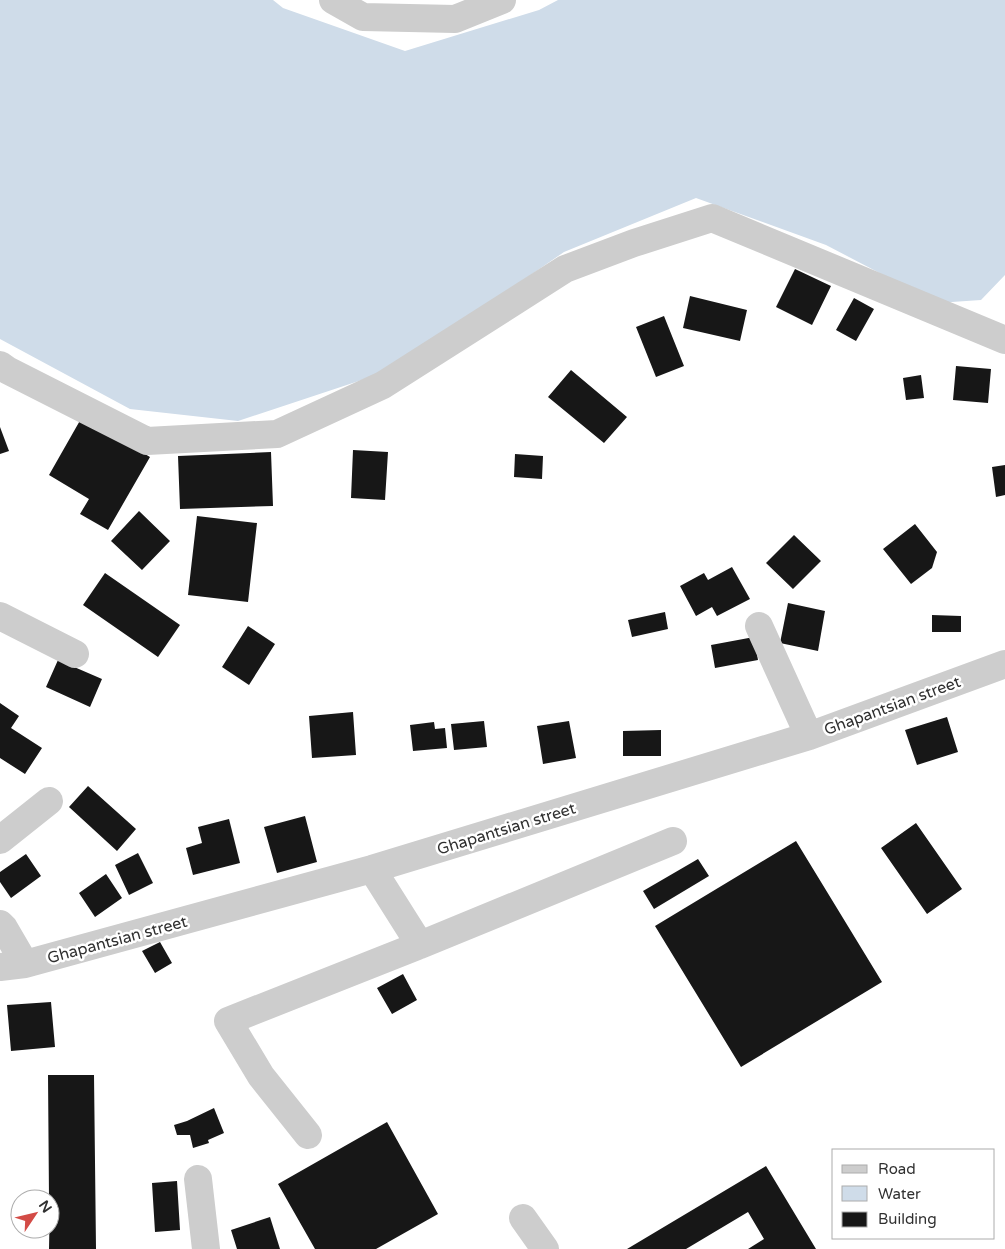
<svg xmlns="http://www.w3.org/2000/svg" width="1005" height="1249" viewBox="0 0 1005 1249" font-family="'Varela Round',sans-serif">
  <rect width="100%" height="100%" fill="#fff"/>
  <!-- water -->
  <path fill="#cfdce9" d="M0 0H273L283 8 405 51 539 10 558 0H1005V275L981 300 937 303 826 245 696 198 564 252 392 370 238 421 130 409 0 339Z"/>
  <!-- building -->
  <path fill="#171717" d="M795 269 831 286 812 325 776 307Z
    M690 296 747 310 740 341 683 328Z
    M854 298 874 309 856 341 836 330Z
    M664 316 684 366 656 377 636 327Z
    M956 366 991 369 988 403 953 400Z
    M571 370 627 417 604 443 548 397Z
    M921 375 924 398 906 400 903 378Z
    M82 417 150 457 108 530 80 514 89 499 49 475Z
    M0 427 9 451 0 454Z
    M353 450 388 452 385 500 351 498Z
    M271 452 273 506 180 509 178 456Z
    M515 454 543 456 542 479 514 477Z
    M1005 465V495L996 497 992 467Z
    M139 511 170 541 142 570 111 541Z
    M197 516 257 523 248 602 188 595Z
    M915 524 937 552 932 568 911 584 883 549Z
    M794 535 821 561 793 589 766 563Z
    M732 567 750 599 717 616 712 607 696 616 680 586 704 573 708 580Z
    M105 573 180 625 158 657 83 605Z
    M788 603 825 611 818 651 780 643Z
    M665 612 668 629 632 637 628 620Z
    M932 615 961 616V632H932Z
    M248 626 275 644 249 685 222 667Z
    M754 637 758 660 715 668 711 645Z
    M58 660 102 679 90 707 46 687Z
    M0 703 19 716 11 728 42 748 25 774 0 758Z
    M353 712 356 755 312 758 309 716Z
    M947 717 958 752 917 765 905 730Z
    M484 721 487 747 454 750 451 724Z
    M569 721 576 758 543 764 537 726Z
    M434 722 435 729 445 728 447 748 413 751 410 725Z
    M661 730V756H623V731Z
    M88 786 136 829 117 851 69 807Z
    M305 816 317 862 277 873 264 827Z
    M229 819 240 863 193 875 186 848 202 843 198 827Z
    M916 823 962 889 927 914 881 848Z
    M796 841 882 982 741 1067 655 926Z
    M138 853 153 883 129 895 115 865Z
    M26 854 41 876 11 898 0 882V872Z
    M698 859 709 876 654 909 643 891Z
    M106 874 122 898 95 917 79 893Z
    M160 942 172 963 155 973 142 951Z
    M403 974 417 1000 392 1014 377 988Z
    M51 1002 55 1047 11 1051 7 1005Z
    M48 1075H94L96 1249H49L50 1199H49Z
    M214 1108 224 1133 208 1140 209 1143 193 1148 190 1135H177L174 1125 187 1121Z
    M387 1122 438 1214 376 1249H315L278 1184Z
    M766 1166 816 1249H748L764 1239 748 1212 686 1249H627Z
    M177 1181 180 1230 155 1232 152 1183Z
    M270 1217 280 1249H237L231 1230Z"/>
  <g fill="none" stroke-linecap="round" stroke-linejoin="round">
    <!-- minor -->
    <path stroke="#cdcdcd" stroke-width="28" d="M333 0 363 17 455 19 502 0
      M0 365 7 370 147 441 277 434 383 385 565 269 634 243 712 218 1005 340
      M0 616 75 654
      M759 626 809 736
      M0 840 49 801
      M372 869 420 945
      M0 924 4 928 25 964
      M0 967 25 964 372 869 809 736 1005 664
      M308 1135 261 1076 228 1021 420 945 673 841
      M198 1179 206 1249
      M523 1218 545 1249"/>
  </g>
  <g text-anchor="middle" stroke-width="5" stroke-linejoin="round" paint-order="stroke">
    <!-- street labels -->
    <g font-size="16" fill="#303030" stroke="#fff">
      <text transform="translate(892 705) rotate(-20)" y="6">Ghapantsian street</text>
      <text transform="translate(506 828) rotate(-17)" y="6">Ghapantsian street</text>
      <text transform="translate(117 939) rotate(-15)" y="6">Ghapantsian street</text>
    </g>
  </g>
  <!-- legend -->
  <rect x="832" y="1149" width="162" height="90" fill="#ffffff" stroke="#acacac"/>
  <rect x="842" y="1165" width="25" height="8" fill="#cdcdcd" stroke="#acacac"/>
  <text x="878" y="1174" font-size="15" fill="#303030">Road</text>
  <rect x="842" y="1186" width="25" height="15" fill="#cfdce9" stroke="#acacac"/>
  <text x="878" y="1199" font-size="15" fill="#303030">Water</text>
  <rect x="842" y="1212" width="25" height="15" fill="#171717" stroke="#acacac"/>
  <text x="878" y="1224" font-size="15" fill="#303030">Building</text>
  <!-- north arrow -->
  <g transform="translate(35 1214) rotate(55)"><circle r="24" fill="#ffffff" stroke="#acacac"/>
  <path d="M0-4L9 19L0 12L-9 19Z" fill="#d34b46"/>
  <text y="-8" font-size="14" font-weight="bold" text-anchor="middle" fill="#303030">N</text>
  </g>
</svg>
